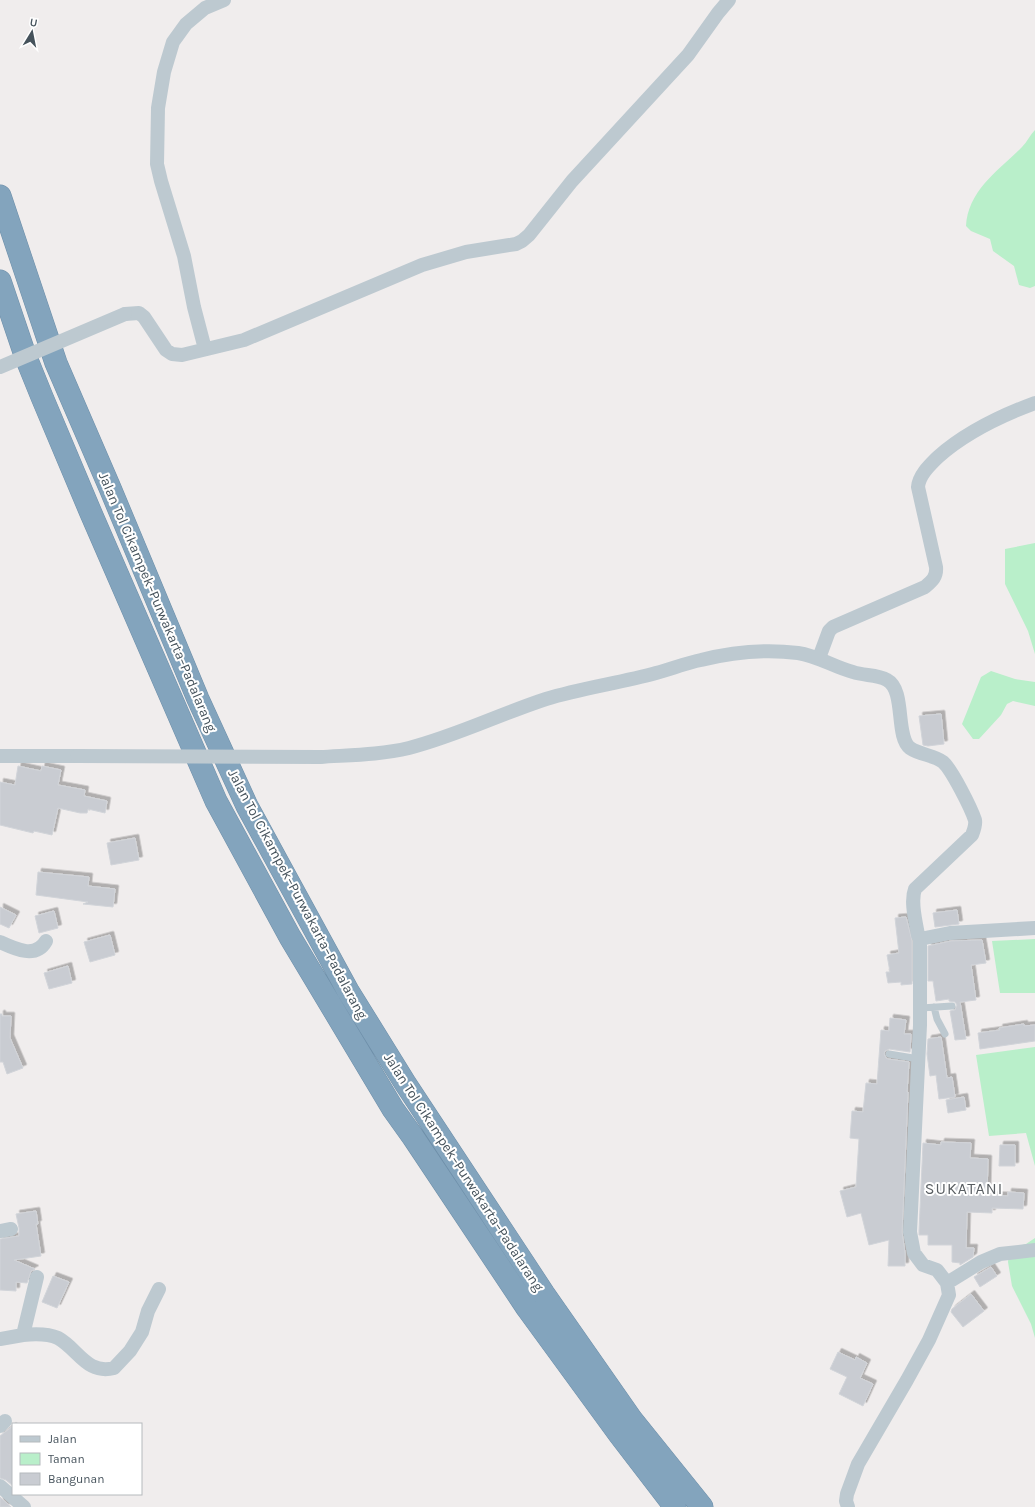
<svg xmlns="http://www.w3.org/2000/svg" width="1035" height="1507" viewBox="0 0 1035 1507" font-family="Karla,sans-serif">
  <defs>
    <filter id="shadow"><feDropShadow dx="3.5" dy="-3.5" stdDeviation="0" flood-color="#0004"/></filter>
  </defs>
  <rect width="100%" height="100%" fill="#f0eded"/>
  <!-- green -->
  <path fill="#b9efca" d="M1035 130V286L1030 288 1019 285 1014 266 993 251 990 239 971 231 966 226C968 190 999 170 1022 147 1027 142 1030 135 1035 130Z
    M1035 543V654L1028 631 1005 584V549Z
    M991 671 1015 679 1035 682V706L1013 701 1007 704 1001 715 979 739H973L962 724 981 677Z
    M1035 939V993H1000L992 941Z
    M1035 1047V1166L1026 1133 989 1136 976 1055Z
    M1035 1238V1338L1031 1324 1012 1286 1008 1262 1010 1248 1026 1244Z"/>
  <!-- building -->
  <path fill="#c9ccd2" stroke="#d1d4d9" filter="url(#shadow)" d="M941 714 944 744 928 746 923 745 919 716Z
    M18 766 41 771 42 766 61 770 58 785 85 790 84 796 107 801 105 813 88 809 87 813H80L58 808 52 835 34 831 33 833 0 825V782L15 785Z
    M135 838 139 860 111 865 107 843Z
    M38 872 89 877 88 886 115 889 113 907 83 904 88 902 36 895Z
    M0 907 16 915 9 928 0 924Z
    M957 910 959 924 935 927 933 913Z
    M54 911 58 928 39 933 35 916Z
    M906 917 912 941V984L901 985V982L888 983 886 972H890L887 955 899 953 895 918Z
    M110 935 115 955 90 962 84 942Z
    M982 940 986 963 971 965 976 1000 960 1002 966 1039 955 1040 950 1011 955 1010 957 1005 955 1002 949 1001V999L936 1001 933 981H928V946L951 941Z
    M68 966 72 983 49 989 44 973Z
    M0 1014H2V1016H11L10 1038 23 1068 7 1074 3 1062H0Z
    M890 1018 906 1020 904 1034H911L910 1052 889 1049 885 1051 884 1054 886 1058 888 1059 909 1062 907 1092H908L902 1232 905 1253V1266H888L889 1240 869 1245 861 1213 847 1217 840 1191 856 1187 859 1139 850 1138 852 1111 863 1112 866 1083 877 1084 881 1030 889 1031Z
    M1024 1024V1026L1035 1025V1041L980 1049 978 1033 1000 1030 999 1028Z
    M941 1037 947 1078 952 1077 955 1097 939 1099 936 1075 930 1076 927 1054 928 1039Z
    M964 1097 966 1110 948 1113 946 1100Z
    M941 1142 971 1143 970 1158 988 1159 987 1195 1008 1196V1192L1024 1193 1023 1209 992 1208V1213L967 1212 966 1248H974L973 1257 960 1265V1263L952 1262V1245H928V1235H919V1231L923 1143 941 1145Z
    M1000 1145H1015V1166H999Z
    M36 1211 38 1224H36L41 1256 14 1260 35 1269 31 1271 27 1283 16 1282V1291L0 1290V1239L19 1236V1228L16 1214Z
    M991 1267 997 1276 980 1287 974 1277Z
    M53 1276 69 1282 57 1308 42 1302Z
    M971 1294 984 1311 963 1327 951 1312 952 1309Z
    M838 1352 855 1360 856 1357 867 1363 860 1378 873 1384 863 1406 839 1394 847 1377 830 1369Z
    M13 1426V1486L6 1480 0 1478V1436Z
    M0 1497 11 1507H0Z"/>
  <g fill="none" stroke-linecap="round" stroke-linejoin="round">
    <!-- highway casing -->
    <g stroke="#6e8fa9" stroke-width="23">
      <path id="highway" d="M0 196 56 363 110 488 198 699 247 806 348 991 405 1083 544 1294 632 1420 702 1507
        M0 281 25 355 42 397 90 511 216 801 290 937 393 1109 413 1137 527 1308 619 1434 675 1507"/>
    </g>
    <!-- lane -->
    <path stroke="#bdc9d0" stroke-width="7" d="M934 1007 937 1019 945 1034
      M921 1008 952 1006
      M889 1054 919 1059"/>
    <!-- street -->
    <path stroke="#bdc9d0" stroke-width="14" d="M125 314 139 313 144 317 166 350 172 354 182 355 244 340 422 265 466 252 516 244 522 241 529 235 572 181 688 55 718 13 729 0
      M205 349 194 307 184 256 161 181 157 164 158 108 164 72 173 42 186 24 205 8 224 0
      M819 658 829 631 833 627 925 587C932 581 937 577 936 567L918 487C919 475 930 465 938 457 966 432 1000 416 1035 403
      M0 756H77
      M320 757C350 755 380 755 409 748 456 736 500 714 546 699 582 688 620 683 656 673 671 669 686 663 701 660 733 652 766 649 798 653 818 656 834 667 853 672 864 676 877 674 887 680 906 690 895 737 910 748 920 755 934 755 943 762 952 770 971 808 975 820 976 825 974 830 972 835L915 889C910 902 916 922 918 935L920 939V1025L910 1232 914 1253 923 1265 937 1270 947 1283
      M920 939 950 933 1035 928
      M0 942C15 949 36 959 46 941
      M0 1231 11 1229
      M23 1335C33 1334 49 1334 58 1338 78 1349 87 1375 114 1368L130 1351 142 1332 148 1311 159 1289
      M0 1339 23 1335 37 1277
      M0 1426 5 1421
      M0 1486 24 1507
      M848 1507 846 1501 847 1494 858 1464 907 1380 929 1340 949 1295 947 1283 981 1262 1000 1254 1035 1250"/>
    <!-- highway -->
    <use href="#highway" stroke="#83a4bd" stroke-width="22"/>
    <!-- street-bridge -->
    <path stroke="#bdc9d0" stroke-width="14" d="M0 367 125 314
      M77 756 320 757"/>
  </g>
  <g text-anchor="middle" stroke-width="4" stroke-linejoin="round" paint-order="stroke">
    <!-- street labels -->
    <g font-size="14" fill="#45525b" stroke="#fff">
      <text transform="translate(158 602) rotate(67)" y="5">Jalan Tol Cikampek–Purwakarta–Padalarang</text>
      <text transform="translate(298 894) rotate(62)" y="5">Jalan Tol Cikampek–Purwakarta–Padalarang</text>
      <text transform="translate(464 1172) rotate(57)" y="5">Jalan Tol Cikampek–Purwakarta–Padalarang</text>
    </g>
    <!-- quarter labels -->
    <g font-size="16" letter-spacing="1" fill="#595e62" stroke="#fff">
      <text x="964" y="1194">SUKATANI</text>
    </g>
  </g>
  <!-- legend -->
  <rect x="12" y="1423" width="130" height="72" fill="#ffffff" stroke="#b5babd"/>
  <rect x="20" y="1436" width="20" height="6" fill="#bdc9d0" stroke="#b5babd"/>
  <text x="48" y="1443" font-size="12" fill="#45525b">Jalan</text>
  <rect x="20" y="1453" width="20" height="12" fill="#b9efca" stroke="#b5babd"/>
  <text x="48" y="1463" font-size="12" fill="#45525b">Taman</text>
  <rect x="20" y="1473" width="20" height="12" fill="#c9ccd2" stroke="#b5babd"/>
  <text x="48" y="1483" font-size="12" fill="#45525b">Bangunan</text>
  <!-- north arrow -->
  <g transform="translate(32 32) rotate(10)" stroke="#ffffff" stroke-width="3" paint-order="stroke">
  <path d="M0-3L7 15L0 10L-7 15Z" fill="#45525b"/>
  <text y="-6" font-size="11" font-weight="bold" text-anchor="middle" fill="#45525b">U</text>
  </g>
</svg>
